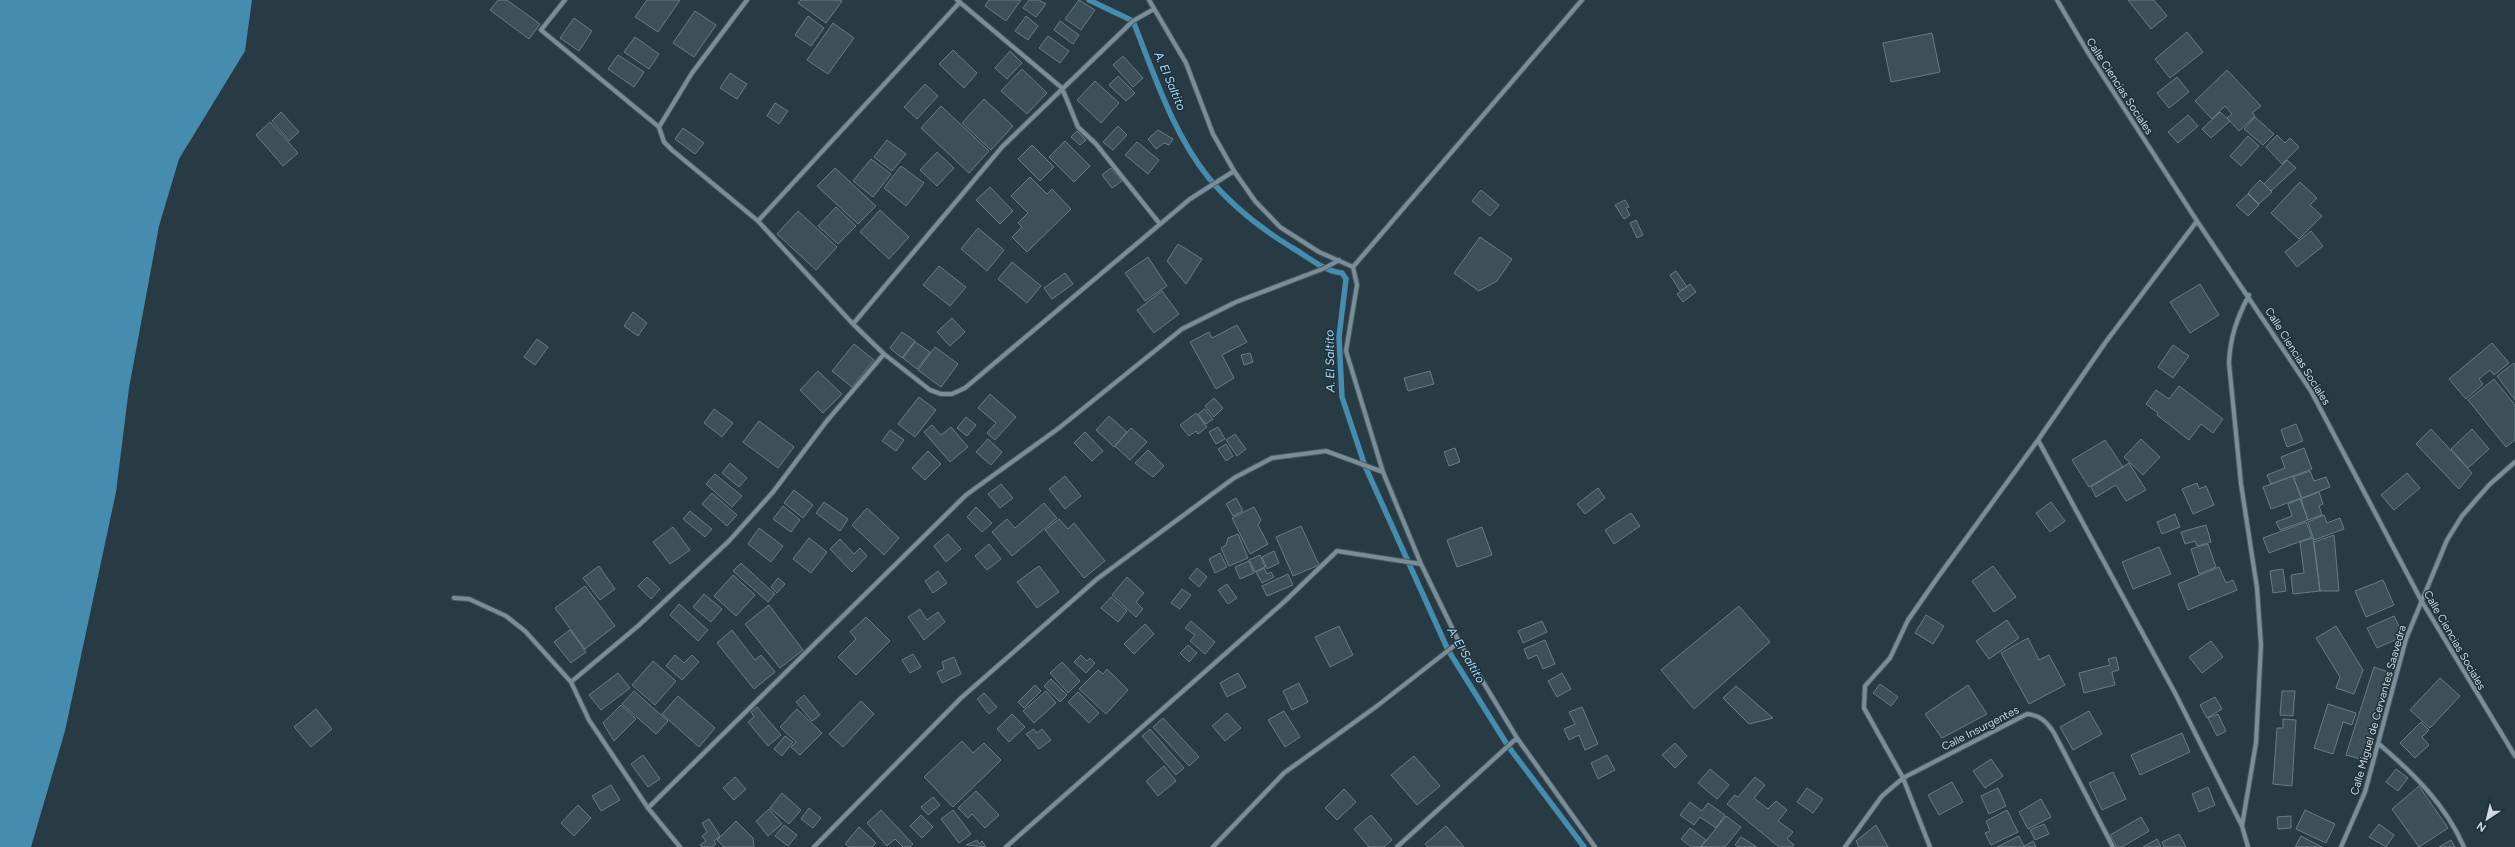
<svg xmlns="http://www.w3.org/2000/svg" width="2515" height="847" viewBox="0 0 2515 847" font-family="Figtree,sans-serif">
  <rect width="100%" height="100%" fill="#283a44"/>
  <!-- water -->
  <path fill="#458cae" d="M0 0H252L245 51 179 159 159 226 129 388 116 492 65 731 31 847H0Z"/>
  <g fill="none" stroke-linecap="round" stroke-linejoin="round">
    <!-- stream -->
    <path stroke="#458cae" stroke-width="5.5" d="M1089 0 1133 21C1154 73 1172 132 1208 177 1231 205 1260 228 1291 247 1307 256 1323 271 1342 273L1346 279 1339 337 1342 397 1365 466 1448 650 1508 746 1584 847"/>
  </g>
  <!-- building -->
  <path fill="#3d505a" stroke="#677c87" d="M498 0H507L540 24 529 39 490 10Z
    M647 0H680L658 32 635 17Z
    M801 0H840L842 1 826 23 798 3Z
    M989 0H1021L1006 21 985 6Z
    M1029 0H1039L1046 4 1036 17 1023 8Z
    M1079 0 1095 10 1081 30 1065 19Z
    M2128 0H2154L2167 16 2151 29Z
    M695 11 716 25 694 57 673 43Z
    M808 16 824 28 811 46 795 35Z
    M1026 16 1038 26 1028 40 1015 31Z
    M574 18 592 31 579 51 560 38Z
    M1060 21 1079 35 1073 44 1054 30Z
    M833 23 854 38 828 74 807 60Z
    M2187 32 2203 52 2170 78 2155 59Z
    M1932 33 1940 72 1891 82 1883 43Z
    M1048 36 1069 51 1060 63 1039 48Z
    M635 37 659 54 649 69 624 52Z
    M953 50 977 73 964 88 939 64Z
    M1010 51 1022 63 1007 79 995 68Z
    M618 55 644 72 634 87 608 69Z
    M1123 56 1143 78 1133 87 1113 65Z
    M1022 69 1047 93 1027 114 1001 91Z
    M2227 70 2261 106 2252 113 2255 116 2239 131 2227 118 2232 114 2225 106 2212 119 2195 101Z
    M730 73 747 84 737 99 720 88Z
    M1118 76 1135 93 1126 101 1109 85Z
    M2177 77 2189 92 2169 108 2157 93Z
    M1095 81 1119 103 1101 123 1077 100Z
    M925 84 938 96 917 119 904 107Z
    M984 99 1013 126 991 150 962 123Z
    M775 103 788 111 779 124 767 116Z
    M941 106 989 151 969 173 921 128Z
    M281 112 299 132 289 141 272 121Z
    M2220 112 2230 121 2211 138 2202 129Z
    M2188 115 2198 126 2178 143 2168 132Z
    M2255 117 2274 134 2263 145 2244 129Z
    M270 122 298 153 283 166 256 135Z
    M1118 126 1127 135 1113 150 1103 142Z
    M683 128 704 143 695 154 675 139Z
    M1158 130 1173 139 1169 145 1164 143 1156 149 1148 139Z
    M1077 131 1086 140 1080 145 1071 137Z
    M2277 135 2285 143 2290 138 2299 147 2282 164 2266 147Z
    M2248 136 2259 146 2241 166 2230 156Z
    M887 140 906 154 892 171 874 157Z
    M1065 141 1090 166 1074 182 1049 157Z
    M1137 142 1159 160 1148 174 1125 155Z
    M1032 145 1054 167 1040 181 1018 159Z
    M937 152 954 168 937 186 920 170Z
    M871 159 891 174 873 197 853 181Z
    M2287 160 2296 168 2271 191 2264 184Z
    M901 166 924 183 906 206 884 188Z
    M835 168 876 206 858 224 817 186Z
    M1111 168 1122 181 1112 188 1102 175Z
    M1030 177 1047 194 1052 189 1071 209 1027 252 1012 237 1022 227 1018 223 1028 213 1011 196Z
    M2260 180 2272 192 2259 204 2248 193Z
    M2300 182 2317 198 2310 205 2322 216 2299 239 2271 213Z
    M990 187 1013 211 1000 224 976 200Z
    M1481 190 1499 205 1490 216 1472 201Z
    M2248 194 2259 205 2248 216 2236 205Z
    M1625 200 1629 207 1626 208 1630 215 1624 219 1615 205Z
    M836 207 856 226 838 244 818 226Z
    M880 210 909 237 889 259 860 232Z
    M798 211 837 247 816 270 777 234Z
    M1636 220 1643 235 1637 238 1630 223Z
    M978 228 1004 250 987 271 961 249Z
    M2311 231 2323 246 2297 267 2285 252Z
    M1480 237 1512 259 1497 281 1479 291 1454 273Z
    M1178 244 1202 259 1186 284 1167 261Z
    M1148 257 1167 286 1145 301 1125 273Z
    M1012 262 1041 286 1027 303 998 279Z
    M939 266 966 287 950 306 923 285Z
    M1676 271 1687 287 1680 291 1670 275Z
    M1065 273 1073 284 1052 299 1044 288Z
    M1690 284 1696 292 1683 302 1677 294Z
    M2200 284 2219 315 2190 333 2170 302Z
    M1162 291 1179 314 1154 333 1137 310Z
    M633 312 647 323 638 336 624 326Z
    M952 318 965 332 950 346 937 332Z
    M1237 325 1247 342 1222 355 1234 378 1216 389 1190 342 1209 332 1212 338Z
    M902 332 915 341 902 358 890 348Z
    M537 339 548 347 535 365 524 357Z
    M915 342 930 352 917 369 903 358Z
    M2492 343 2509 363 2494 375 2490 370 2479 379 2483 384 2466 399 2449 379Z
    M854 344 874 360 852 387 832 371Z
    M2173 345 2189 356 2173 378 2158 367Z
    M935 347 958 364 941 387 918 370Z
    M1250 353 1253 362 1244 365 1241 355Z
    M2514 363 2515 364V400L2497 376Z
    M818 371 842 394 823 413 800 390Z
    M1430 371 1434 384 1408 391 1404 378Z
    M2494 379 2515 405V440L2506 447 2468 400Z
    M2179 386 2223 419 2213 433 2201 424 2189 440 2157 415 2158 413 2146 404 2156 390 2169 399Z
    M990 394 1016 417 995 440 987 433 996 423 978 408Z
    M919 397 936 410 915 437 898 424Z
    M1214 398 1223 408 1214 417 1205 406Z
    M714 409 733 423 722 437 704 423Z
    M1205 409 1213 419 1206 424 1198 414Z
    M1196 413 1207 427 1198 434 1196 431 1189 436 1180 425Z
    M1109 416 1127 432 1114 447 1096 430Z
    M966 417 976 425 967 436 957 428Z
    M759 421 794 447 778 468 743 442Z
    M2296 424 2303 441 2287 447 2281 430Z
    M932 425 941 435 951 427 968 447 950 462 924 432Z
    M1218 427 1225 439 1216 444 1209 432Z
    M1131 428 1147 442 1130 460 1115 446Z
    M2431 429 2472 473 2459 489 2416 444Z
    M2472 429 2489 449 2468 468 2451 449Z
    M890 430 904 440 896 451 882 441Z
    M1085 432 1103 451 1092 461 1074 443Z
    M1235 434 1246 449 1237 456 1226 440Z
    M988 439 1002 452 991 465 976 452Z
    M2141 439 2160 457 2143 475 2124 457Z
    M2105 440 2123 467 2089 487 2072 460Z
    M1226 444 1233 456 1226 461 1218 449Z
    M1455 448 1460 462 1449 466 1444 452Z
    M2304 448 2312 469 2271 484 2267 475 2285 468 2281 457Z
    M1148 450 1164 466 1153 477 1135 463Z
    M928 451 941 464 925 480 912 468Z
    M730 463 747 478 739 487 722 473Z
    M2129 463 2146 490 2126 501 2116 485 2096 497 2091 487Z
    M2310 471 2314 481 2326 477 2330 487 2302 498 2293 477Z
    M2407 473 2420 488 2394 510 2381 495Z
    M715 474 742 496 732 507 706 484Z
    M1065 476 1081 496 1065 509 1049 489Z
    M2293 476 2301 498 2271 509 2263 487Z
    M2197 483 2199 489 2206 486 2214 505 2193 514 2182 489Z
    M1001 484 1013 498 1000 508 988 494Z
    M1598 488 1605 498 1585 514 1577 504Z
    M794 490 813 505 803 518 784 503Z
    M2319 492 2323 504 2319 506 2322 515 2308 520 2301 499Z
    M712 493 737 515 727 526 702 504Z
    M1236 498 1243 511 1233 516 1226 504Z
    M2300 499 2308 520 2280 530 2276 522 2292 516 2288 504Z
    M824 502 848 519 840 531 816 513Z
    M2051 502 2065 521 2050 532 2036 513Z
    M1044 503 1057 518 1012 556 992 532 1007 519 1015 528Z
    M783 506 800 520 791 532 773 519Z
    M976 507 992 523 982 532 967 517Z
    M1254 507 1261 520 1258 525 1268 544 1250 554 1232 518Z
    M867 508 899 538 884 555 852 525Z
    M690 511 712 529 705 537 683 519Z
    M1631 513 1640 526 1614 544 1605 530Z
    M2175 514 2180 527 2162 534 2157 522Z
    M2324 515 2327 523 2340 518 2344 529 2314 540 2308 522Z
    M1059 519 1068 529 1074 523 1105 561 1084 578 1045 530Z
    M2306 522 2312 537 2269 553 2263 538Z
    M2206 525 2211 542 2197 546 2195 541 2185 544 2181 532Z
    M1301 526 1319 565 1293 576 1276 537Z
    M673 527 690 550 670 564 653 542Z
    M1482 527 1492 555 1457 567 1447 540Z
    M759 528 783 546 771 562 748 544Z
    M948 534 961 549 946 562 934 546Z
    M1238 534 1248 558 1229 566 1221 548 1226 545 1228 538Z
    M2334 535 2339 591H2320L2314 542Z
    M809 538 827 552 811 573 793 559Z
    M2313 538 2320 591 2293 594 2291 575 2304 573 2300 542Z
    M840 539 854 554 860 548 867 556 852 572 830 549Z
    M989 544 1001 559 987 570 975 556Z
    M2208 544 2216 567 2199 574 2191 549Z
    M2159 547 2171 574 2133 589 2122 562Z
    M1274 551 1279 563 1267 569 1262 557Z
    M1220 553 1227 567 1215 573 1209 559Z
    M1260 555 1265 567 1255 572 1249 560Z
    M1249 561 1254 573 1240 579 1235 567Z
    M741 563 775 594 768 602 733 571Z
    M599 566 615 589 600 600 583 578Z
    M1039 566 1059 592 1037 608 1017 582Z
    M1993 566 2016 597 1994 612 1972 581Z
    M2219 567 2226 583 2233 580 2237 590 2188 610 2178 584Z
    M1197 568 1207 577 1199 587 1189 578Z
    M1264 568 1267 574 1271 572 1274 577 1262 583 1256 572Z
    M2283 569 2286 591 2273 593 2270 571Z
    M938 571 947 583 933 593 925 581Z
    M1288 574 1293 585 1267 596 1262 586Z
    M733 575 755 595 736 616 714 596Z
    M647 577 660 589 651 599 638 586Z
    M1127 577 1144 593 1136 602 1143 609 1136 617 1112 595Z
    M778 578 785 584 777 593 771 587Z
    M2383 580 2394 605 2366 617 2355 591Z
    M1227 584 1237 598 1228 604 1218 590Z
    M585 586 615 626 585 649 555 608Z
    M1182 589 1191 595 1180 609 1171 603Z
    M704 594 722 609 711 622 693 607Z
    M1111 597 1127 611 1118 622 1101 608Z
    M679 604 708 630 698 641 670 615Z
    M769 605 803 650 780 668 745 624Z
    M1739 606 1770 642 1694 709 1661 670Z
    M920 609 927 620 938 612 945 622 924 640 908 617Z
    M1926 615 1944 626 1933 644 1915 633Z
    M2394 616 2404 636 2377 648 2367 628Z
    M866 617 890 641 856 675 838 657 856 639 850 632Z
    M2007 620 2019 638 1989 659 1976 641Z
    M1191 621 1215 642 1205 654 1190 641 1195 635 1185 628Z
    M1542 621 1547 632 1523 643 1518 631Z
    M1145 624 1154 634 1134 654 1124 644Z
    M1339 626 1353 655 1330 667 1315 637Z
    M2336 626 2363 670 2354 694 2336 688 2340 677 2316 638Z
    M570 630 586 652 571 663 554 642Z
    M732 630 755 660 761 655 775 672 754 689 717 643Z
    M2028 638 2039 660 2049 655 2065 685 2029 704 2001 653Z
    M1545 640 1555 664 1543 669 1537 655 1528 659 1524 649Z
    M2211 641 2223 657 2202 673 2189 657Z
    M1188 645 1197 653 1189 662 1180 653Z
    M913 654 921 667 910 673 902 660Z
    M675 655 684 663 692 655 699 662 682 680 666 666Z
    M1081 655 1087 661 1090 658 1095 663 1086 673 1074 662Z
    M954 657 961 674 942 683 937 672 944 669 942 662Z
    M2116 657 2119 670 2112 672 2115 685 2084 693 2079 673 2110 665 2108 659Z
    M653 661 676 681 655 705 632 685Z
    M1062 662 1080 681 1068 693 1050 673Z
    M2374 667 2391 673 2364 760 2346 755Z
    M1107 669 1128 690 1106 714 1079 689 1098 670 1103 674Z
    M618 673 630 688 601 710 589 695Z
    M1238 673 1246 687 1227 697 1220 683Z
    M1562 673 1571 689 1557 697 1548 681Z
    M2440 678 2460 696 2430 728 2410 710Z
    M1051 679 1067 695 1060 702 1044 686Z
    M1299 683 1308 702 1292 710 1283 691Z
    M1880 684 1898 697 1891 706 1873 693Z
    M1035 685 1041 691 1024 708 1018 702Z
    M1968 685 1987 714 1942 738 1925 714Z
    M1736 686 1773 718 1749 724 1723 698Z
    M634 691 668 721 656 734 622 704Z
    M1046 691 1056 703 1034 723 1023 711Z
    M2282 691H2295L2293 716 2280 715Z
    M1078 692 1099 713 1089 723 1068 702Z
    M984 693 997 707 989 714 977 699Z
    M804 695 820 715 812 721 796 702Z
    M678 696 715 728 699 747 662 714Z
    M2215 697 2222 709 2207 718 2200 705Z
    M861 701 874 714 843 747 829 734Z
    M2328 704 2356 713 2352 725 2343 722 2333 754 2314 748Z
    M621 705 636 719 614 741 603 723Z
    M757 707 781 735 768 746 748 722 754 717 751 712Z
    M1582 707 1598 744 1585 750 1579 735 1569 740 1564 729 1575 724 1569 712Z
    M316 709 332 729 311 747 294 727Z
    M797 709 822 733 800 755 791 747 796 742 780 727Z
    M1284 711 1300 737 1285 747 1268 720Z
    M2089 711 2102 734 2073 750 2060 727Z
    M1227 713 1241 728 1225 741 1212 726Z
    M1012 714 1025 727 1009 742 997 729Z
    M2218 714 2226 731 2217 736 2208 718Z
    M1163 718 1199 757 1189 766 1153 727Z
    M2283 719 2296 720 2292 786 2273 784 2277 728H2283Z
    M2421 722 2429 730 2422 737 2429 745 2415 758 2400 743Z
    M1034 729 1037 733 1042 729 1051 740 1039 749 1026 734Z
    M1150 729 1184 768 1176 775 1142 736Z
    M2182 733 2190 752 2140 775 2131 755Z
    M785 736 793 742 782 756 774 749Z
    M962 741 973 753 984 743 1001 760 953 807 924 777Z
    M1675 743 1687 756 1675 768 1662 755Z
    M643 755 660 779 648 787 631 764Z
    M1607 755 1615 770 1598 779 1591 763Z
    M1414 756 1440 786 1417 805 1391 775Z
    M1991 759 2003 776 1985 788 1973 771Z
    M1164 766 1176 781 1158 796 1146 781Z
    M1710 769 1729 785 1717 799 1698 783Z
    M2396 769 2408 778 2398 791 2386 782Z
    M2113 772 2126 799 2102 810 2089 783Z
    M735 777 746 789 734 800 723 788Z
    M1755 777 1765 785 1754 798 1768 809 1776 801 1787 810 1778 821 1793 832 1787 839 1794 845 1792 847H1779L1727 804 1735 795 1738 797Z
    M1952 782 1963 802 1939 815 1928 795Z
    M611 785 620 800 601 811 592 796Z
    M2419 786 2448 828 2419 847 2392 809Z
    M2208 787 2215 805 2199 812 2192 794Z
    M1807 788 1823 799 1813 813 1797 802Z
    M1998 788 2006 806 1989 814 1981 796Z
    M1344 789 1356 802 1337 820 1325 808Z
    M976 791 999 815 985 828 972 814 968 818 958 808Z
    M782 793 801 810 789 824 770 808Z
    M933 797 940 805 928 815 921 807Z
    M2041 799 2051 817 2028 829 2019 812Z
    M1690 802 1702 811 1708 803 1725 815 1716 828 1700 817 1694 825 1680 815Z
    M578 805 591 818 574 836 561 823Z
    M809 808 821 818 813 828 801 819Z
    M769 809 782 824 768 836 756 821Z
    M881 810 913 844 910 847H903L895 839 887 846 867 823Z
    M953 810 971 834 959 843 941 819Z
    M2007 810 2018 832 1991 845 1985 833 1990 831 1986 821Z
    M2305 810 2335 824 2326 843 2296 829Z
    M921 815 933 827 922 838 910 826Z
    M1371 815 1392 840 1384 847H1369L1354 829Z
    M1726 816 1741 827 1725 847H1701Z
    M2291 816V828L2278 829 2277 817Z
    M2141 817 2149 831 2122 847H2117L2110 835Z
    M709 819 720 836 714 841 716 844 712 847H702L700 845 706 841 702 836 707 832 702 823Z
    M736 821 753 838 754 847H724L717 840Z
    M2044 824 2049 834 2035 840 2030 830Z
    M2379 824 2394 835 2386 847 2369 837Z
    M784 825 797 835 788 846 775 836Z
    M1876 825 1888 847H1859L1856 841Z
    M1446 826 1464 847H1428L1425 844Z
    M859 827 876 843 872 847H849L845 844Z
    M1690 828 1706 840 1700 847H1691L1681 839Z
    M2179 834 2186 847H2164L2162 842Z
    M2019 836 2024 846 2033 841 2036 847H1997Z
    M2301 836 2322 847H2295Z
    M1741 837 1757 847H1738L1735 845Z
    M2157 839 2161 847H2143Z
    M977 840 979 844 982 841 986 847 966 845Z
    M2451 840 2455 847H2439Z"/>
  <g fill="none" stroke-linecap="round" stroke-linejoin="round">
    <!-- minor casing -->
    <g stroke="#495861" stroke-width="6">
      <path id="minor" d="M565 0 541 30 659 127 664 142 672 150 758 221 853 324 884 354 930 390 941 394H952L965 388 1190 199 1234 171
        M957 0 1062 88 1078 127 1096 144 1160 224
        M1149 0 1186 63 1213 134 1234 171 1255 201 1280 227 1319 252 1353 267
        M2057 0 2087 51 2197 221 2311 391 2421 600 2515 756
        M659 127 692 73 747 0
        M758 221 960 2
        M1353 267 1357 285 1346 351 1383 472 1421 564 1459 642 1517 738 1595 847
        M1353 267 1582 0
        M853 324 1002 147 1133 21 1154 9
        M2038 440 2175 693 2242 826 2248 847
        M454 598 469 599 506 616 525 631 571 682 589 720 648 808 680 847
        M571 682 638 626 729 541 773 492 826 422 884 354
        M2379 744C2414 774 2445 804 2464 847
        M648 808 966 495 1059 428 1182 329 1236 302 1325 268 1339 260
        M2242 826 2256 743 2261 645 2257 588 2241 484 2229 363C2230 337 2237 318 2249 295
        M814 847 961 698 1097 579 1234 478 1272 458 1326 451 1383 472
        M1006 847 1284 602 1337 551 1421 564
        M1213 847 1284 773 1377 706 1459 642
        M1397 847 1517 738
        M1845 847 1882 796 1903 778 2027 714C2040 715 2047 722 2054 733L2113 847
        M1930 847 1903 778 1864 708 1865 686 1890 658 1908 620 1938 577 2038 440 2105 343 2197 221
        M2341 847 2365 792 2406 639 2447 540 2462 516 2489 485 2515 462"/>
    </g>
    <!-- minor -->
    <use href="#minor" stroke="#798e99" stroke-width="4"/>
  </g>
  <g text-anchor="middle" stroke-width="3" stroke-linejoin="round" paint-order="stroke">
    <!-- street labels -->
    <g font-size="11" fill="#cfdae0" stroke="#1e3039">
      <text transform="translate(2120 86) rotate(57)" y="4">Calle Ciencias Sociales</text>
      <text transform="translate(2298 356) rotate(58)" y="4">Calle Ciencias Sociales</text>
      <text transform="translate(2455 640) rotate(60)" y="4">Calle Ciencias Sociales</text>
      <text transform="translate(2378 710) rotate(-74)" y="4">Calle Miguel de Cervantes Saavedra</text>
      <text transform="translate(1980 728) rotate(-27)" y="4">Calle Insurgentes</text>
    </g>
    <!-- water labels -->
    <g font-size="12" font-style="italic" fill="#a7dffd" stroke="#1e3039">
      <text transform="translate(1170 81) rotate(67)" y="4">A. El Saltito</text>
      <text transform="translate(1330 361) rotate(-91)" y="4">A. El Saltito</text>
      <text transform="translate(1466 655) rotate(60)" y="4">A. El Saltito</text>
    </g>
  </g>
  <!-- north arrow -->
  <g transform="translate(2487 819) rotate(215)" stroke="#1e3039" stroke-width="3" paint-order="stroke">
  <path d="M0-3L7 15L0 10L-7 15Z" fill="#cfdae0"/>
  <text y="-6" font-size="11" font-weight="bold" text-anchor="middle" fill="#cfdae0">N</text>
  </g>
</svg>
